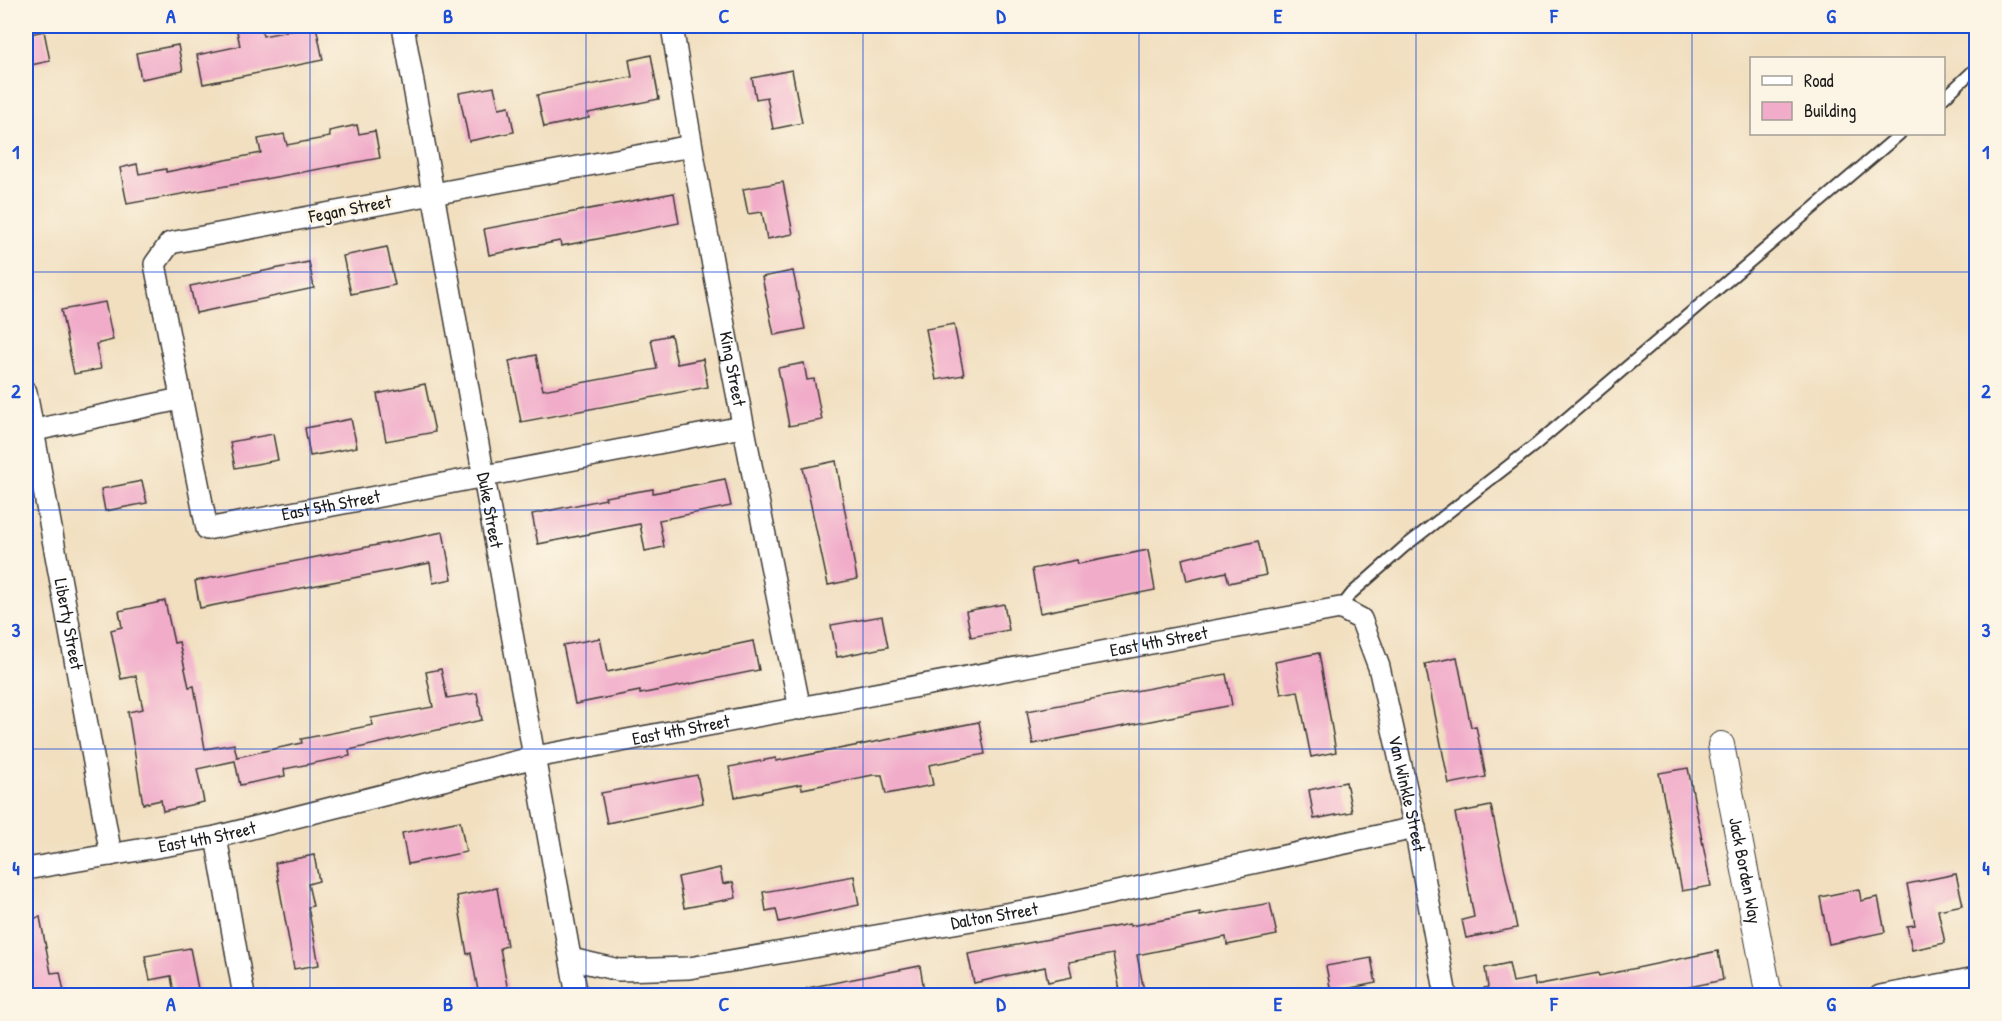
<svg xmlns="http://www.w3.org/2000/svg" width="2002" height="1021" viewBox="0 0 2002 1021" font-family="'Patrick Hand',sans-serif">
  <rect width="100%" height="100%" fill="#fcf5e5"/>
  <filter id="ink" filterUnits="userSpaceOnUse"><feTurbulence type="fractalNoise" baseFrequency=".0167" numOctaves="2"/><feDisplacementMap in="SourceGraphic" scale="12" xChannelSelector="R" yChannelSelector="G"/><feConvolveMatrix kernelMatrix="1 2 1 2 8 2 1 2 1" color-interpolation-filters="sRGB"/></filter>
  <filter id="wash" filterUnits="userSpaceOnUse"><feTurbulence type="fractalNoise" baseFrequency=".008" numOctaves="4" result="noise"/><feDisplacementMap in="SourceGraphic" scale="24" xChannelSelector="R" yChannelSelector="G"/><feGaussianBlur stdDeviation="1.35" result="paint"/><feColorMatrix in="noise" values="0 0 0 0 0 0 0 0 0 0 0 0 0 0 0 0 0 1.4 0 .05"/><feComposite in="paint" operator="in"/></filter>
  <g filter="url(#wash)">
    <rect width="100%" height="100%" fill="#f1dfc0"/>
    <g id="blocks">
      <!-- building -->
      <path fill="#f1acc9" d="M236 26H260L263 36 316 26 323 60 203 84 197 55 240 46Z
        M44 31 50 61 26 66V35Z
        M178 45 183 71 141 79 136 53Z
        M651 55 659 99 588 113 589 118 544 127 537 95 632 77 629 60Z
        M792 70 802 123 773 129 767 97 756 99 752 78Z
        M494 87 499 108 509 106 514 132 469 141 459 93Z
        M357 125 359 134 375 131 380 158 127 204 120 168 137 164 139 174 166 169V172L261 153 258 139 284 134 287 145 330 137 329 131Z
        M783 182 793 234 767 239 762 212 748 214 743 189Z
        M674 193 679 223 561 246 560 241 489 255 484 229Z
        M387 247 395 285 351 294 343 256Z
        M309 262 314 288 196 313 190 286Z
        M793 271 805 329 774 335 762 277Z
        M105 302 113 340 96 344 101 369 74 374 61 310Z
        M954 324 964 375 936 380 926 329Z
        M671 335 677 364 703 359 708 387 521 422 509 361 536 355 543 390 657 369 651 339Z
        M804 363 807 380 814 379 822 420 789 426 778 368Z
        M425 384 435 432 386 441 377 394Z
        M351 419 357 447 310 456 305 428Z
        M273 434 278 460 235 468 230 442Z
        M836 461 857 579 828 585 803 468Z
        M725 479 731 506 659 520 664 547 645 551 640 524 538 544 532 514 606 499 605 497 653 489V493Z
        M142 481 147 503 105 511 101 489Z
        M443 532 452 579 433 583 430 563 200 608 195 581Z
        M1258 541 1266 575 1229 583 1226 572 1187 581 1182 559Z
        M1148 550 1155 590 1040 613 1032 569 1077 560 1078 564Z
        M165 601 174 643 179 642 189 687 194 686 205 749 234 744 237 757 302 743 301 739 373 725 371 718 433 707 426 672 441 669 447 698 477 693 482 720 349 750 350 756 284 769 285 776 240 785 235 761 197 769 204 802 163 811 161 800 143 804 128 712 143 709 136 676 121 679 111 630 122 627 119 611Z
        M1004 604 1009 630 971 637 966 611Z
        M882 616 888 647 837 657 831 625Z
        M600 638 607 672 753 641 759 670 640 694V691L575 704 563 645Z
        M1319 653 1336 752 1311 757 1298 691 1281 694 1275 662Z
        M1457 657 1471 727 1476 726 1486 777 1449 784 1425 664Z
        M1226 674 1232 705 1033 744 1027 711Z
        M979 722 985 754 929 765 933 785 886 794 882 775H873L802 789 801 784 735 797 729 767 776 758V761Z
        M1688 768 1711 886 1682 891 1659 773Z
        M697 775 703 803 607 823 601 793Z
        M1346 782 1352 812 1314 819 1309 790Z
        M1491 806 1517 928 1466 938 1462 920 1474 917 1455 813Z
        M460 821 466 852 408 864 402 833Z
        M314 855 319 881 308 884 313 906 308 907 319 965 294 969 275 863Z
        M720 868 723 884 733 882 736 898 684 908 678 877Z
        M1956 874 1963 905 1938 910 1945 943 1912 950 1907 926 1915 925 1907 884Z
        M854 876 859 905 779 922 776 909 766 911 763 892Z
        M497 888 507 946 500 948 509 996H479L471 953 467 954 457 896Z
        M1859 889 1861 901 1878 897 1885 932 1829 944 1820 897Z
        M1270 903 1277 935 1227 945 1226 937 1137 955 1145 996H1121L1113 954 1069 962 1072 977 1048 982 1045 967 974 983 968 954 1130 924V926L1200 913V916Z
        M40 917 51 973 60 972 65 996H27L26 920Z
        M190 948 198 989 174 993 171 976 150 980 145 956Z
        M1718 951 1723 980 1647 996H1485L1484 988 1488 987 1485 968 1509 963 1513 982 1534 978 1535 985 1598 973 1599 976Z
        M1371 958 1376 983 1331 992 1326 966Z
        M920 966 925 996H808L807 988Z"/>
    </g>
  </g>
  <g filter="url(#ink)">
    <use href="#blocks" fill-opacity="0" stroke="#3c3935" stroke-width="1.5"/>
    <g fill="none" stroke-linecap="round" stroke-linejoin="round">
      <!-- service casing -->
      <g stroke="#3c3935" stroke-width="14">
        <path id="service" d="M1944 98 1976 68
          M1340 608 1352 593 1404 547 1535 445 1900 134"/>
      </g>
      <!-- minor casing -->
      <g stroke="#3c3935" stroke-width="24">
        <g id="minor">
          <path id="s1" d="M403 26 577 996"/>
          <path id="s2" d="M672 26C708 255 754 482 800 709"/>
          <path id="s3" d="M691 146 170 243 155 264 207 529 742 427"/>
          <path id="s4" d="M26 392 111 855"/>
          <path d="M26 432 180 399"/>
          <path d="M216 837 244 996"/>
          <path id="s5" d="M26 869 216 837 535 757 1340 608 1361 619 1379 667 1415 828 1446 996"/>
          <path id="s6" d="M571 959 619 970 689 968 1047 907 1415 828"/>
          <path d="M1880 996 1976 978"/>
        </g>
      </g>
      <!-- tertiary casing -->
      <g stroke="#3c3935" stroke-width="28">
        <g id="tertiary">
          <path id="s7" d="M1721 745 1769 996"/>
        </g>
      </g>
      <!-- service -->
      <use href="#service" stroke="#fff" stroke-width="10"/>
      <!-- minor -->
      <use href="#minor" stroke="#fff" stroke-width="21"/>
      <!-- tertiary -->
      <use href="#tertiary" stroke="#fff" stroke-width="26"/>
    </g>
  </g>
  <!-- grid -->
  <path fill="none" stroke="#1d4ed8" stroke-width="1.5" stroke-opacity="0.55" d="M310 26V996M586 26V996M863 26V996M1139 26V996M1416 26V996M1692 26V996M26 272H1976M26 510H1976M26 749H1976"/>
  <g text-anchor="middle" stroke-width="5" stroke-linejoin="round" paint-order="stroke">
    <!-- street labels -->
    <g font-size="18" fill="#1c1c1c" stroke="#fcf5e5">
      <text transform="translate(350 209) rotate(-11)" y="6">Fegan Street</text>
      <text dy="6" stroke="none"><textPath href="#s2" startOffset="348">King Street</textPath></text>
      <text dy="6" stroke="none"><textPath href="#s3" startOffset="952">East 5th Street</textPath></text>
      <text dy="6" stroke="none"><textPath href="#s1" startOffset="492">Duke Street</textPath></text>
      <text dy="6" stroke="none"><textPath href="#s4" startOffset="236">Liberty Street</textPath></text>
      <text dy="6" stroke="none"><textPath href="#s5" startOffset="1156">East 4th Street</textPath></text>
      <text dy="6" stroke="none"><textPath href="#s5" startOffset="670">East 4th Street</textPath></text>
      <text dy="6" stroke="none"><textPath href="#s5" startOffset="1545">Van Winkle Street</textPath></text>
      <text dy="6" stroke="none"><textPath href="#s5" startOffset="184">East 4th Street</textPath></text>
      <text dy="6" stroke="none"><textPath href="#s7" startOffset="128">Jack Borden Way</textPath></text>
      <text dy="6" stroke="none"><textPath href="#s6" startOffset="429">Dalton Street</textPath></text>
    </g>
  </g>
  <!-- margin -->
  <rect width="2002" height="1021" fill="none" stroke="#fcf5e5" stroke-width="66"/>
  <!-- legend -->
  <rect x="1750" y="57" width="195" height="78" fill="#fcf5e5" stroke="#a29e95" stroke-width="1.5"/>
  <rect x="1762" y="76" width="30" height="9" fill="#ffffff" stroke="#a29e95" stroke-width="1.5"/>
  <text x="1804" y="87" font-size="18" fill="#1c1c1c">Road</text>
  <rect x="1762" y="102" width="30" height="18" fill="#f1acc9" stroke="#a29e95" stroke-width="1.5"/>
  <text x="1804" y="117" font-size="18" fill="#1c1c1c">Building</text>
  <rect x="33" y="33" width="1936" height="955" fill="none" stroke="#1d4ed8" stroke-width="2"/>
  <g font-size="20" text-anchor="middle" font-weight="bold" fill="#1d4ed8">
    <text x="171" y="23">A</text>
    <text x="448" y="23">B</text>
    <text x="724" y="23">C</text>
    <text x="1001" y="23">D</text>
    <text x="1278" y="23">E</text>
    <text x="1554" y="23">F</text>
    <text x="1831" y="23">G</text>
    <text x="16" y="159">1</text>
    <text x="1986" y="159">1</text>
    <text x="16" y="398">2</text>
    <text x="1986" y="398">2</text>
    <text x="16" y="637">3</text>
    <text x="1986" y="637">3</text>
    <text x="16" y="875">4</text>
    <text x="1986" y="875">4</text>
    <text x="171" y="1011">A</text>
    <text x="448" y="1011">B</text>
    <text x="724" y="1011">C</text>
    <text x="1001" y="1011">D</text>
    <text x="1278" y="1011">E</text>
    <text x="1554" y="1011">F</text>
    <text x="1831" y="1011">G</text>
  </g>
</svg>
